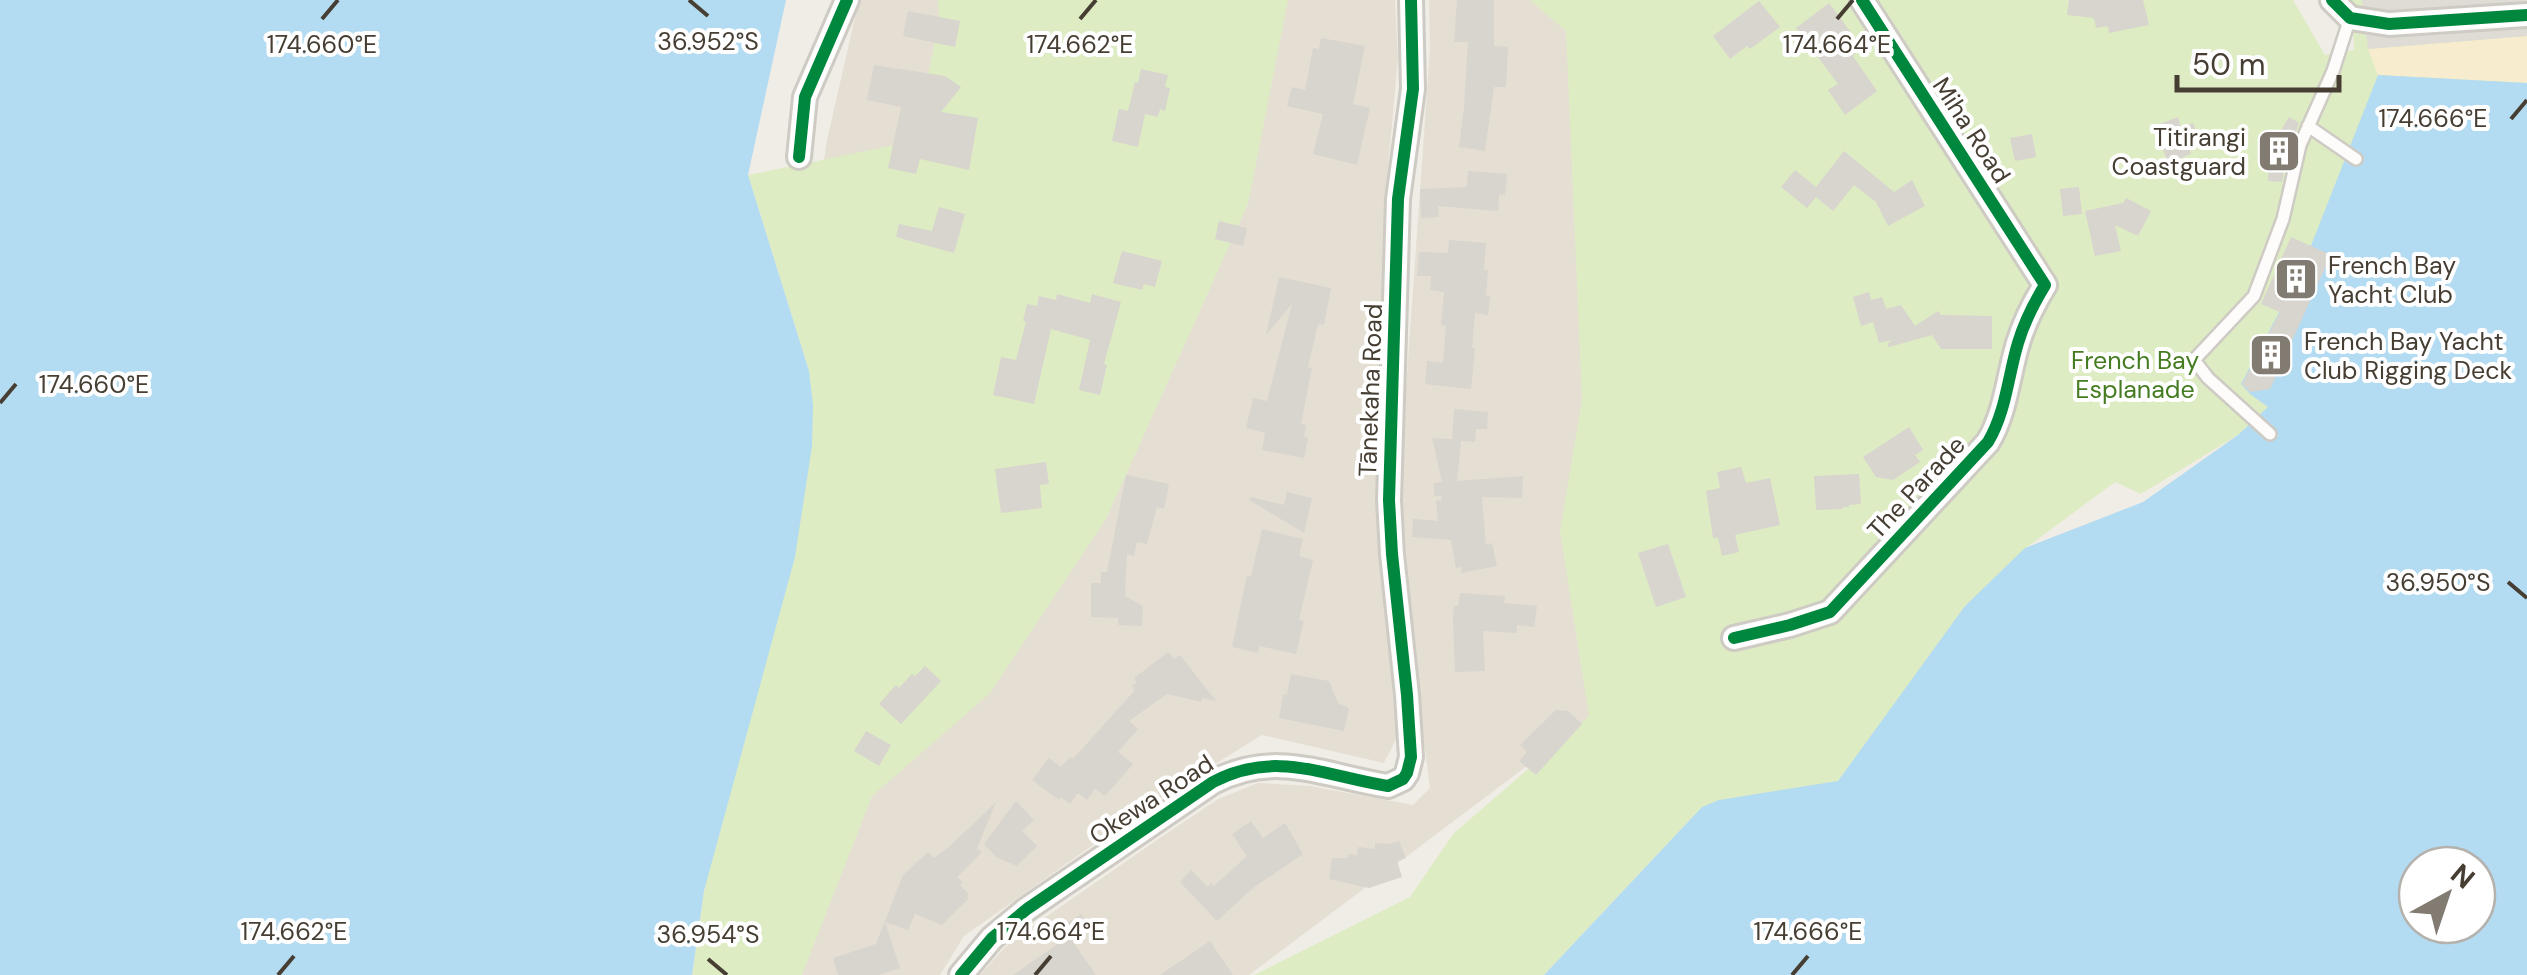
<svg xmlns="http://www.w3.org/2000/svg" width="2527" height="975" viewBox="0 0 2527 975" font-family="'DM Sans',sans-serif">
  <rect width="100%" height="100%" fill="#f0ede6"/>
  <!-- residential -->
  <path fill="#e5dfd3" d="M859 0H1395L1398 58 1385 200 1376 501 1397 737 1384 763 1262 735 1154 802 964 936 940 975H772L821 381 813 236 827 140Z
    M1429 0H1835L1700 636 1249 975H980L1005 947 1037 923 1154 842 1218 799 1258 783 1310 786 1413 805 1430 788 1421 718 1402 506 1406 388 1430 50Z"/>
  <!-- green -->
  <path fill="#deecc4" d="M938 0H1288L1248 204 1106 519 990 693 872 796 802 975H692L704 891 809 371 748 175 914 141 939 22Z
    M1530 0H2293L2325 55 2354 50 2352 0H2527V298L2238 435 2141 494 2115 482 2026 548 2241 781 1702 807 1544 975H1254L1410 897 1453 834 1589 716 1560 531 1582 400 1566 31Z"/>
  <!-- sand -->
  <path fill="#f7ecce" d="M2527 36V83L2378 75 2368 49Z"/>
  <!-- parking -->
  <path fill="#dfdcd6" d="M2362 0H2527V36L2368 49Z"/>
  <!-- water -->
  <path fill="#b3dbf1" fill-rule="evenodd" d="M0 0H786L748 175 809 371 813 405 812 446 795 557 704 891 692 975H0Z
    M2378 75 2527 83V975H1544L1702 807 1719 800 1838 781 1965 606 2025 548 2143 502 2238 435 2268 407 2250 394 2241 384 2301 271ZM2417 865H2477V925H2417Z"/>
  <!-- building -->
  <path fill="#d8d4ce" d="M1457 0H1494V46L1508 47 1506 87H1494L1485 151 1459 147 1464 107 1468 42H1454Z
    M2069 0H2143L2149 25 2109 33 2108 26 2096 28 2094 18 2067 15Z
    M1759 1 1780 27 1750 49 1747 46 1730 59 1713 36Z
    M1829 3 1862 47 1853 56 1877 91 1845 115 1828 90 1838 84 1796 28Z
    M908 11 960 21 955 47 903 36Z
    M1321 38 1365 46 1353 104 1370 108 1357 165 1313 154 1323 114 1287 106 1292 87 1305 90 1313 48 1319 49Z
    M874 65 945 76 961 87 941 112 978 118 969 170 920 159 916 174 888 168 901 107 867 100Z
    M1141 69 1168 75 1165 87 1170 88 1165 111 1160 109 1158 117 1145 114 1138 147 1112 141 1119 109 1128 111 1135 82 1138 83Z
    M2178 117 2181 128 2193 123 2201 143 2189 148 2191 154 2168 163 2154 126Z
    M2289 117 2299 123 2287 155 2282 182 2268 181 2270 148Z
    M2032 134 2036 157 2015 161 2010 138Z
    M1844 151 1894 192 1912 180 1925 206 1888 226 1876 202 1854 185 1833 211 1816 197 1807 208 1781 187 1795 170 1816 187Z
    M1468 171 1507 174 1505 195 1499 194 1498 211 1438 206 1439 217 1421 218 1420 189 1467 187Z
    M2079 187 2082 214 2063 216 2060 189Z
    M2126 198 2151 211 2138 236 2115 225 2121 251 2095 256 2085 211 2123 203Z
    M939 207 965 214 954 253 896 237 899 224 932 231Z
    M1219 221 1247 228 1243 246 1215 239Z
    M2291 237 2331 255 2270 389 2250 392 2242 384 2280 312 2261 304Z
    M1449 240 1486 243 1484 270H1488L1486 296H1490L1488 315 1475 313 1472 348H1475L1471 389 1425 384 1427 361 1443 363 1446 326 1441 325 1444 292 1430 290 1431 276H1417L1419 252 1448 253Z
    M1122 251 1162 261 1155 287 1144 284 1142 290 1113 283Z
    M1279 277 1331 288 1324 325 1318 324 1308 367 1312 368 1301 424 1306 425 1304 437 1308 438 1304 458 1262 450 1265 433 1246 428 1253 398 1267 401 1292 304 1266 335Z
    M1869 292 1871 300 1882 297 1886 309 1901 305 1915 326 1938 311 1941 315 1992 316V349H1941L1932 335 1889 347 1887 344 1893 340 1879 343 1873 322 1861 326 1853 297Z
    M1057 294 1090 303 1092 294 1121 302 1104 364 1107 365 1100 395 1079 390 1090 340 1051 329 1034 404 993 395 1001 357 1016 360 1026 322 1023 321 1027 304 1037 306 1039 296 1056 300Z
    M1454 409 1488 412 1487 429H1476L1475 442 1461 441 1457 481 1523 476 1522 498 1482 497 1486 545 1492 543 1497 566 1461 573 1462 567 1456 568 1451 540 1412 537 1413 519 1438 521 1436 501 1442 500 1441 496H1434V483L1442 482 1432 438 1452 439Z
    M1909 427 1923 450 1915 455 1920 462 1893 480 1876 477 1863 457Z
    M1046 462 1049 484 1040 485 1042 508 1001 513 995 469Z
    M1741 467 1746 483 1770 478 1780 525 1735 535 1739 552 1722 556 1718 538H1713L1706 491 1720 488 1717 472Z
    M1859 474 1861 504 1849 505V507H1843V509L1816 510 1814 476Z
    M1126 475 1169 484 1164 509 1157 507 1147 544 1137 542 1134 556 1127 554 1125 596 1143 606 1142 626 1118 625V618L1091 617V583H1101V572H1107Z
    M1287 492 1312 498 1304 533 1249 500 1251 497 1284 505Z
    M1262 529 1303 539 1299 556 1313 560 1299 620 1304 621 1296 654 1259 646 1258 653 1232 647 1247 575 1251 576Z
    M1668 544 1686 597 1656 607 1638 553Z
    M1460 593 1505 596 1504 603 1537 606 1534 627 1517 625V633L1483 631 1485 671 1455 672 1453 619 1454 606H1458Z
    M1168 652 1174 659 1180 655 1216 701 1202 698 1201 702 1167 694 1129 721 1138 729 1118 752 1133 764 1105 796 1095 789 1087 800 1078 793 1070 804 1061 797 1059 800 1032 780 1049 758 1061 767 1070 757 1073 759 1135 690 1132 686 1137 683 1134 678Z
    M925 666 941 681 901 724 879 704 896 685 899 688 912 674 915 676Z
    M1291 674 1329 681 1338 703 1349 708 1344 731 1279 718 1283 694 1287 695Z
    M1556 710 1568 711 1582 724 1536 775 1519 761 1527 752 1520 745Z
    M866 731 891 745 879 766 854 751Z
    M1016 801 1034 820 1022 831 1037 846 1017 866 996 857 984 844Z
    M996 802 977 849 982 852 957 877 963 882 960 885 969 894 967 896 969 898 942 925 915 914 908 930 885 922 900 968 878 975H838L833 958 876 944 903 875 928 852 934 858 949 847Z
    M1251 821 1263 838 1285 823 1303 854 1253 888 1217 921 1180 882 1191 870 1208 887 1211 883 1214 886 1247 856 1232 834Z
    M1399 841 1406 858 1397 861 1402 877 1369 888 1329 879 1332 858H1348L1349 854 1357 855 1358 847 1375 849V843L1389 844Z
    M1081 914 1091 930 1073 942 1096 975H1013L1056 945 1049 935Z
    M1210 941 1233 975H1160Z"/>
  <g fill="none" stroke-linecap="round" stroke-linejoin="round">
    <!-- service casing -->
    <g stroke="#cecbc4" stroke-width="16">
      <path id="service" d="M2308 126 2356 159
        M2270 434 2208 378 2194 360 2254 296 2283 219 2300 145 2333 71 2350 18"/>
    </g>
    <!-- minor casing -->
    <g stroke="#cecbc4" stroke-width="28">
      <path id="minor" d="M2332 0 2350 18 2389 24 2527 15
        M799 157 805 97 847 0
        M1734 638 1790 625 1830 612 1988 442C2006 412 2008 376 2018 343 2024 323 2034 303 2045 285L1862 0
        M961 975 992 938 1027 909 1213 782C1276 749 1324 776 1388 786L1403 779 1407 773 1411 757 1407 695 1392 554 1389 500 1398 199 1413 89 1411 0"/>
    </g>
    <!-- service -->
    <use href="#service" stroke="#fdfcfb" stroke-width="11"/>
    <!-- minor -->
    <use href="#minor" stroke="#fdfcfb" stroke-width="22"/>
    <!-- cycleway casing -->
    <g stroke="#fff" stroke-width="19">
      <path id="cycleway" d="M2332 0 2350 18 2389 24 2527 15
        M799 157 805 97 847 0
        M1734 638 1790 625 1830 612 1988 442C2006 412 2008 376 2018 343 2024 323 2034 303 2045 285L1862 0
        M961 975 992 938 1027 909 1213 782C1276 749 1324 776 1388 786L1403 779 1407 773 1411 757 1407 695 1392 554 1389 500 1398 199 1413 89 1411 0"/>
    </g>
    <!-- cycleway -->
    <use href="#cycleway" stroke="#00873e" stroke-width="12"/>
  </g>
  <!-- ticks -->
  <path fill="none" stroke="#463e33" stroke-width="4" d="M689 0 708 16M322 19 338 0M1080 19 1096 0M1837 19 1853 0M2511 119 2527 100M0 403 16 384M2508 582 2527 598M708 959 727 975M278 975 294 956M1035 975 1051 956M1792 975 1808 956"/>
  <!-- icons -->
  <defs>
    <g id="building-square" transform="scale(2.25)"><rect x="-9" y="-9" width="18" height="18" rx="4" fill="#827b72" stroke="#fff"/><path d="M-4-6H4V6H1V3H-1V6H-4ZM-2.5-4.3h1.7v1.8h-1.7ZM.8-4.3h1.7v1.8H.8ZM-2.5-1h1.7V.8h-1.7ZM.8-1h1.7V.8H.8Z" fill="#fff"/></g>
  </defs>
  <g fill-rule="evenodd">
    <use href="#building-square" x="2279" y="151"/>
    <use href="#building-square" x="2296" y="279"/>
    <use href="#building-square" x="2271" y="355"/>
  </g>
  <g text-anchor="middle" stroke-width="8" stroke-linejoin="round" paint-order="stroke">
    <!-- street labels -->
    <g font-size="25" fill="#463e33" stroke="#fff">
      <text transform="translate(1972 130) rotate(57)" y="9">Miha Road</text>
      <text transform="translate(1370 390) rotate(-88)" y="9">Tānekaha Road</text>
      <text transform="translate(1916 487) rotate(-47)" y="9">The Parade</text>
      <text transform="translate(1151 799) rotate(-33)" y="9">Okewa Road</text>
    </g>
    <!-- poi labels -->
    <g font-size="25" fill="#463e33" stroke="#fff" text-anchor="start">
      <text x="2246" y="146" text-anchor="end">Titirangi<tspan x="2246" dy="29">Coastguard</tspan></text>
      <text x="2328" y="274">French Bay<tspan x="2328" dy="29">Yacht Club</tspan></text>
      <text x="2304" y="350">French Bay Yacht<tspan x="2304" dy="29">Club Rigging Deck</tspan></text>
    </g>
    <!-- park labels -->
    <g font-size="25" fill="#467c21" stroke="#fff">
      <text x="2135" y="369">French Bay<tspan x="2135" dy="29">Esplanade</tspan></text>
    </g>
  </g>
  <g font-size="25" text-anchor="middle" fill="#463e33" stroke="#fff" stroke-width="8" stroke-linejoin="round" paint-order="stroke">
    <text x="708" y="50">36.952°S</text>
    <text x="322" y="53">174.660°E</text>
    <text x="1080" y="53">174.662°E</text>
    <text x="1837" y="53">174.664°E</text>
    <text x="2433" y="127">174.666°E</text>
    <text x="94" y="393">174.660°E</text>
    <text x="2438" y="591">36.950°S</text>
    <text x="294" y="940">174.662°E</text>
    <text x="1051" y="940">174.664°E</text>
    <text x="1808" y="940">174.666°E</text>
    <text x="708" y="943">36.954°S</text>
  </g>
  <!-- north arrow -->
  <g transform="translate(2447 895) rotate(40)"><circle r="48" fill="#ffffff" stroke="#b5b2ad" stroke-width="2.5"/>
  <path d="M0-8L18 38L0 25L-18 38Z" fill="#827b72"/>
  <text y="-15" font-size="28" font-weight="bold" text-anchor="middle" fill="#463e33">N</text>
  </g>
  <!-- scale -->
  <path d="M2177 75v15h162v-15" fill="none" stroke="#463e33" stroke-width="5"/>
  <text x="2192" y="75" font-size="30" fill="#463e33" stroke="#ffffff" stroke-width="8" paint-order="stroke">50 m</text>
</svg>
